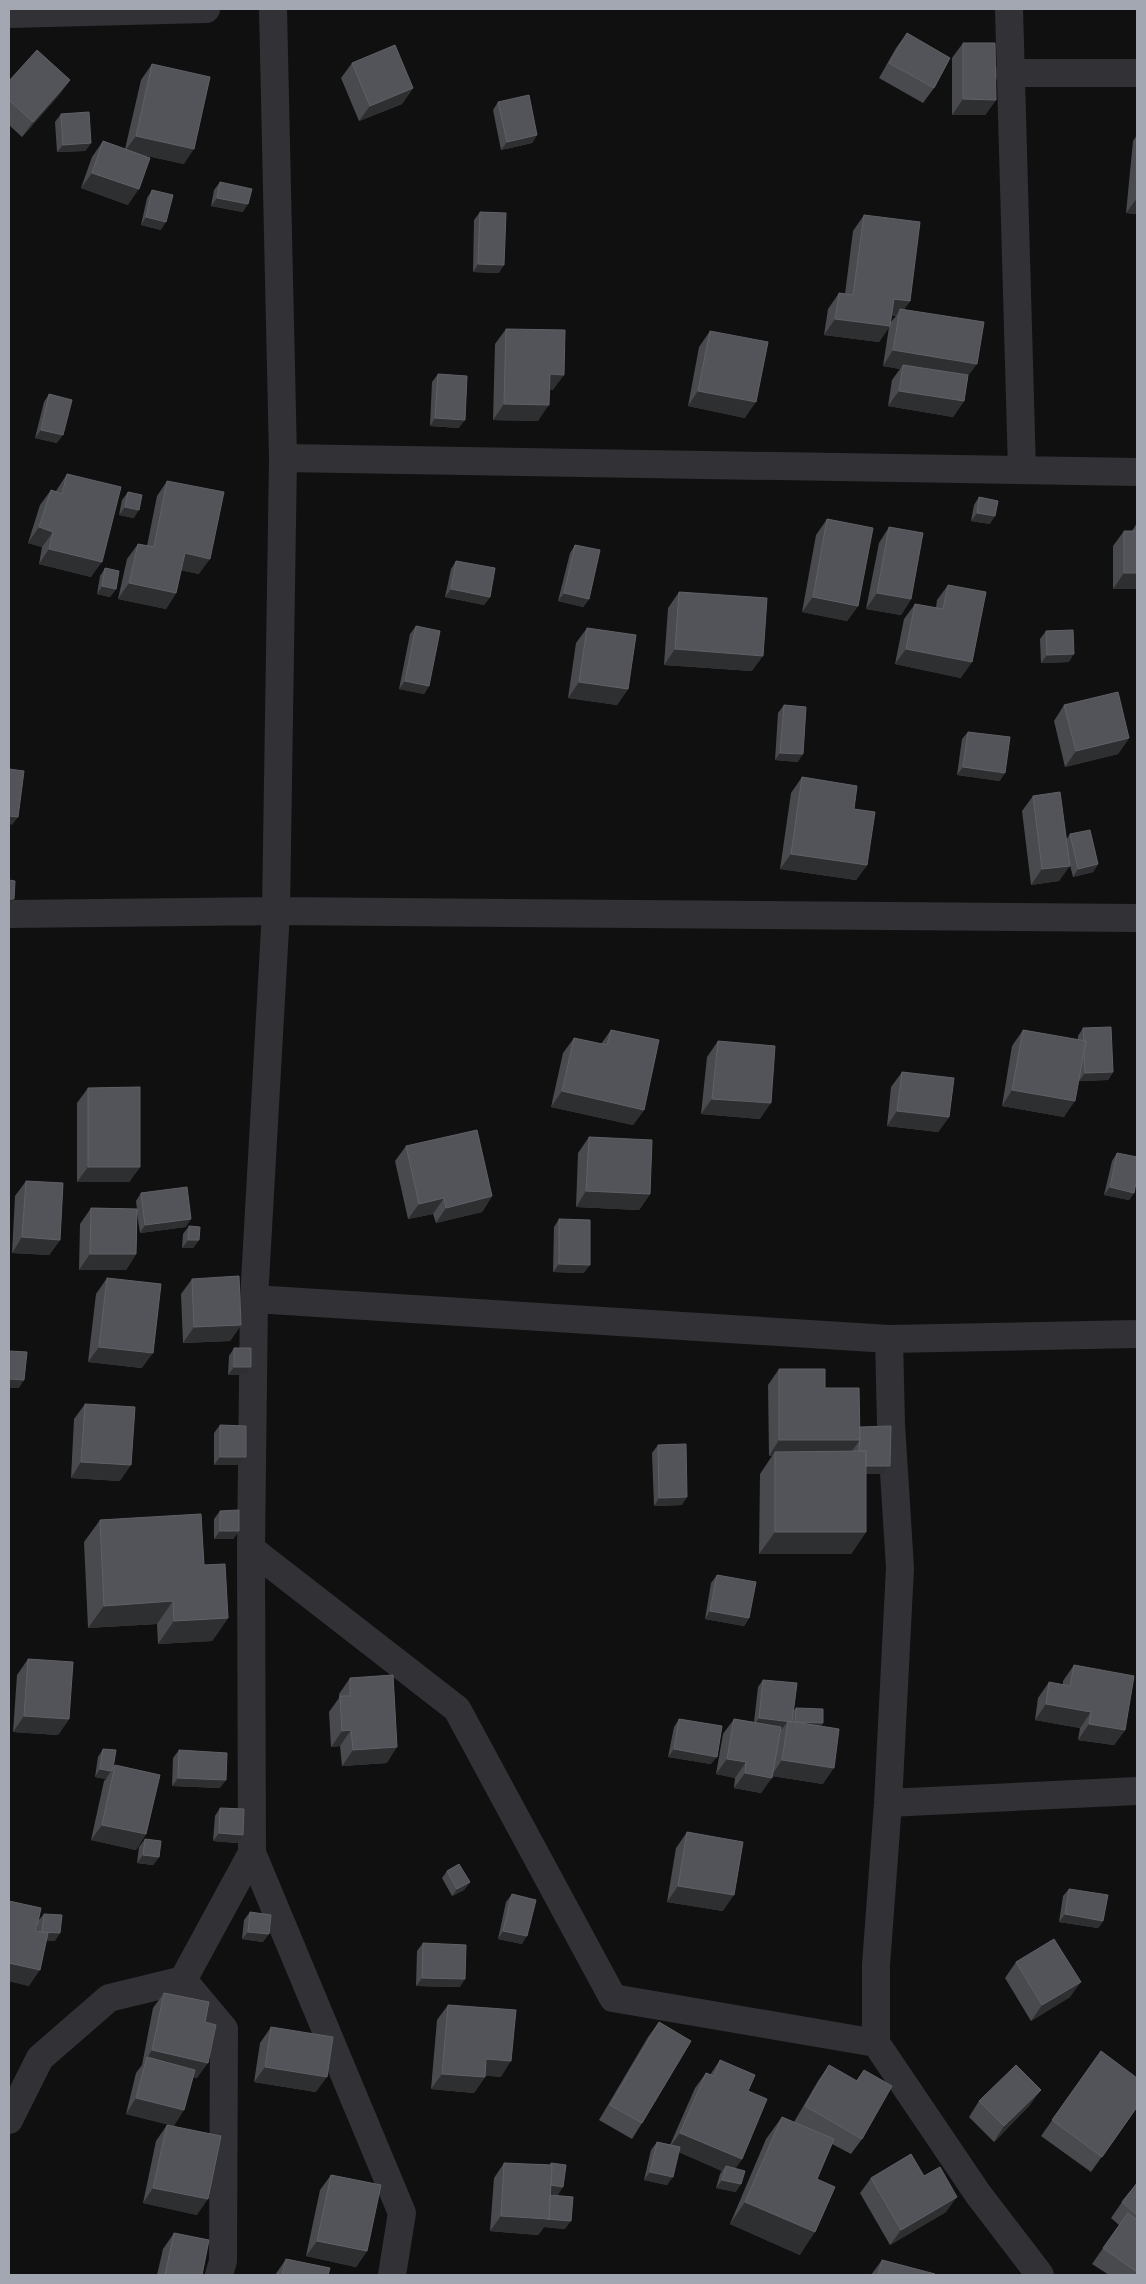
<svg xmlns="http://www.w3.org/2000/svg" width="1146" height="2284" viewBox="0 0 1146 2284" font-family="Arial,sans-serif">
  <rect width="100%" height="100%" fill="#101011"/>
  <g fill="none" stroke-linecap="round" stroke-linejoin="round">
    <!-- minor -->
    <path stroke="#323236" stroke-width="28" d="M273 9 283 458 276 911 254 1299 251 1549 252 1853 402 2213 392 2275
      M1009 9 1022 470
      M9 14 206 9
      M1009 73H1137
      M283 458 1137 472
      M9 914 276 911 1137 918
      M254 1299 889 1339 1137 1334
      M889 1339 891 1424 900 1568 888 1803 876 1965V2043L978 2194 1040 2275
      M251 1549 457 1709 613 1998 876 2043
      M888 1803 1137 1791
      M183 1980 224 2029 223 2261 219 2275
      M9 2120 40 2058 109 1998 183 1980 252 1853"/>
  </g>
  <!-- wall -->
  <path fill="#494a4e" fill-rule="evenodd" d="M907 33 934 88 923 103 879 78 896 48Z
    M963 43 996 100 985 115H952V58Z
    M352 63 413 88 402 104 359 121 341 78Z
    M152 64 184 164 138 154 128 205 81 188 92 157 103 141 125 149 141 80Z
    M70 80 59 95 22 137 9 125V81Z
    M498 102 537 135 532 143 501 150 493 110Z
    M61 114 91 143 85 151 57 152 55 122Z
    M1137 135V214L1126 213 1133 141Z
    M220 182 243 212 211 206 214 190Z
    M152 190 161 230 141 225 147 198Z
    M480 212 499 273 473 272 474 220Z
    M864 215 910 301 904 309 968 377 964 401 953 417 888 406 892 380 900 369 883 366 889 327 879 342 824 335 828 309 839 293 845 294 853 231ZM891 315 896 316 890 323Z
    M506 329 553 390H549L538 421 493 420 495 344Z
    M710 331 745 418 688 406 699 347Z
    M438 374 459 428 430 426 432 382Z
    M49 394 57 443 35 438 44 402Z
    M67 474 91 577 39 564 42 547 28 543 40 505 51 490 56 491Z
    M167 481 199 574 181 570 176 593 166 609 118 599 127 559 138 544 147 546 157 496Z
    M128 492 134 518 119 515 122 500Z
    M979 497 990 524 971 521 974 505Z
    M827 519 858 606 847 621 802 612 816 535Z
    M1137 523V589H1113V546L1124 531H1132Z
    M889 527 911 599 901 615 866 609 879 543Z
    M575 545 589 599 583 607 558 601 570 553Z
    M456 561 490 597 484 605 445 597 451 569Z
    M105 568 116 589 110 597 97 594 100 576Z
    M948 585 961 678 895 664 904 619 915 604 936 608 937 600Z
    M679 592 752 671 664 665 668 608Z
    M416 626 429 686 424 694 399 689 410 634Z
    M587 628 628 689 617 705 568 698 576 643Z
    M1046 631 1069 662 1041 663 1040 639Z
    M784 705 798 762 775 760 778 713Z
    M1064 705 1129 738 1118 754 1065 767 1054 721Z
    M968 732 1000 781 957 775 962 739Z
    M802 777 854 809 867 865 856 880 780 869 791 793Z
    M1033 796 1066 840 1070 834 1098 864 1093 872 1073 877 1069 861 1059 881 1031 885 1022 811Z
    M1083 1028 1113 1072 1108 1080 1079 1081V1078L1064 1117 1002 1106 1012 1046 1023 1030 1078 1040V1036Z
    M611 1030 644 1110 633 1125 551 1107 563 1053 574 1038 601 1044Z
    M718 1041 760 1119 701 1114 707 1057Z
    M902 1072 949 1117 938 1132 887 1126 891 1087Z
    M88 1088 140 1167 129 1182H77V1103Z
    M589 1137 650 1194 639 1210 576 1207 578 1153Z
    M406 1146 492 1196 482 1212 436 1223 433 1214 408 1219 395 1161Z
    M1117 1153 1134 1193 1129 1200 1104 1195 1112 1161Z
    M26 1181 60 1240 49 1255 12 1253 15 1196Z
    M141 1193 186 1227 140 1233 137 1213 136 1254 126 1270H79L80 1224 91 1208 137 1209 136 1201Z
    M559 1219 584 1273 553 1272 554 1227Z
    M189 1226 199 1240 193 1248H182L183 1234Z
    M107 1278 142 1368 88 1362 96 1294Z
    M192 1279 241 1325 230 1341 183 1343 181 1294Z
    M234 1348 245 1375H228L229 1356Z
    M779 1369 825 1388 860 1427 890 1466 885 1474H866V1532L851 1554H759L760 1474 772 1456H769L768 1385Z
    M85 1404 120 1481 71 1478 74 1419Z
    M220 1425 246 1457 240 1465H214V1433Z
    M658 1445 682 1505 654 1506 652 1453Z
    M220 1511 239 1531 233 1539H214V1519Z
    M100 1520 204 1565 228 1618 212 1641 158 1644 157 1624 88 1628 84 1542Z
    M717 1575 749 1618 744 1626 705 1619 711 1583Z
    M28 1659 69 1719 58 1735 13 1732 17 1675Z
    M1074 1665 1125 1730 1114 1745 1078 1740 1080 1728 1035 1720 1038 1698 1049 1682 1063 1685V1681Z
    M350 1678 387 1763 342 1766 340 1746 331 1747 329 1712 339 1698V1694Z
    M763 1680 793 1711 796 1708 823 1723 821 1726 823 1784 772 1776 761 1793 734 1788 735 1778 716 1774 723 1734 734 1719 754 1722 758 1687Z
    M679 1719 711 1764 668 1757 674 1727Z
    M103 1749 113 1768 115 1765 146 1834 136 1850 91 1840 104 1781 106 1779 95 1777 98 1757Z
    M179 1750 220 1788 172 1786 173 1758Z
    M220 1808 238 1843 213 1841 215 1816Z
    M687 1832 723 1911 667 1902 676 1848Z
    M145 1839 159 1857 153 1865 137 1863 139 1847Z
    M447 1871 470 1882 464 1890 452 1896 442 1878Z
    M1069 1889 1103 1921 1098 1928 1059 1922 1063 1896Z
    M512 1894 522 1944 498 1939 506 1902Z
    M9 1901 36 1931H37L38 1921 44 1914 55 1941 46 1940 29 1986 9 1981Z
    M250 1912 263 1942 242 1939 244 1920Z
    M423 1943 460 1987 416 1986 417 1951Z
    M1016 1962 1070 1997 1031 2021 1005 1978Z
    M164 1993 205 2022 197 2078 193 2077 174 2126 126 2114 136 2073 142 2065 153 2008Z
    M448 2005 501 2077 485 2075V2077L474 2093 431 2089 437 2020Z
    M659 2022 642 2123 632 2139 599 2120 648 2037Z
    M271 2027 316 2092 254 2082 260 2043Z
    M1101 2051 1137 2107 1091 2172 1041 2136Z
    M720 2060 748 2091 742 2159 735 2169 736 2192 716 2188 720 2174 722 2171 679 2152 667 2185 644 2180 651 2150 657 2142 670 2145 695 2088 706 2073 710 2075Z
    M829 2065 856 2081 864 2070 862 2139 851 2154 832 2144 817 2179 800 2255 730 2224 766 2139 782 2117 798 2124 794 2122 818 2081Z
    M979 2101 1030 2105 994 2142 969 2117Z
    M167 2125 197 2215 143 2203 156 2141Z
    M504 2163 550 2165 551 2163 558 2195 551 2194 550 2195 565 2229 544 2227 538 2235 490 2231 494 2178Z
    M331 2175 367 2251 356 2267 306 2256 320 2190Z
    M924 2176 946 2212 890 2245 860 2193 871 2178Z
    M1137 2183V2275H1109L1092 2264 1119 2225 1111 2218 1122 2202Z
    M174 2233 202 2275H157L163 2249Z
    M286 2259 328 2275H275Z
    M882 2260 878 2275H871Z"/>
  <!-- shaded-wall -->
  <path fill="#2e2f31" d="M70 80 59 95 22 137 33 122Z
    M413 88 402 104 359 121 370 106Z
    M963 99 996 100 985 115H952Z
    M537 135 532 143 501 150 507 142Z
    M136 136 194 149 184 164 125 151Z
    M91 143 85 151 57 152 63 145Z
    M92 173 139 189 128 205 81 188Z
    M217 198 248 204 243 212 211 206Z
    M1137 198V214L1126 213Z
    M146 217 166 222 161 230 141 225Z
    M478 264 504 265 499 273 473 272Z
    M894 299 910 301 899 316 900 309 896 316 883 314Z
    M835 319 890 326 879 342 824 335Z
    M893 350 977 364 966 379 903 365 900 369 883 366Z
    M550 374 564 375 553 390H539Z
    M698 391 756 402 745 418 688 406Z
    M899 391 964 401 953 417 888 406Z
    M504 404 549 405 538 421 493 420Z
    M435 418 465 420 459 428 430 426Z
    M41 430 63 435 57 443 35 438Z
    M125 507 139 510 134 518 119 515Z
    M977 513 995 516 990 524 971 521Z
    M39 527 53 532 42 547 28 543Z
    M49 549 102 562 91 577 39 564Z
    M185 553 210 559 199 574 174 569Z
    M1124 573H1137V589H1113Z
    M129 583 176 593 166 609 118 599Z
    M102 586 116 589 110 597 97 594Z
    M451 589 490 597 484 605 445 597Z
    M564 593 589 599 583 607 558 601Z
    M877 593 911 599 901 615 866 609Z
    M813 597 858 606 847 621 802 612Z
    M675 649 763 656 752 671 664 665Z
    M906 649 972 662 961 678 895 664Z
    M1074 654 1069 662 1041 663 1047 655Z
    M405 681 429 686 424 694 399 689Z
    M579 682 628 689 617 705 568 698Z
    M1129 738 1118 754 1065 767 1076 751Z
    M780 753 803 754 798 762 775 760Z
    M963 767 1005 773 1000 781 957 775Z
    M9 816 18 817 12 825 9 824Z
    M791 854 867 865 856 880 780 869Z
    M1098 864 1093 872 1073 877 1078 869Z
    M1070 866 1059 881 1031 885 1042 869Z
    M9 899H14L9 907Z
    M1113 1072 1108 1080 1079 1081 1085 1073Z
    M1012 1090 1075 1101 1064 1117 1002 1106Z
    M562 1091 644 1110 633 1125 551 1107Z
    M712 1099 771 1103 760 1119 701 1114Z
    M897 1111 949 1117 938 1132 887 1126Z
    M88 1167H140L129 1182H77Z
    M1110 1187 1134 1193 1129 1200 1104 1195Z
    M586 1191 650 1194 639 1210 576 1207Z
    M492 1196 482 1212 436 1223 446 1208Z
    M444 1198 433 1214 408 1219 419 1204Z
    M191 1219 186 1227 140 1233 145 1225Z
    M22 1237 60 1240 49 1255 12 1253Z
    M188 1240H199L193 1248H182Z
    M90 1254H136L126 1270H79Z
    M559 1264 590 1265 584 1273 553 1272Z
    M241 1325 230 1341 183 1343 194 1327Z
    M99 1347 153 1353 142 1368 88 1362Z
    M234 1367H251L245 1375H228Z
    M9 1379 24 1380 19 1388H9Z
    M779 1440H860L849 1455 775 1452 772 1456H769Z
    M220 1457H246L240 1465H214Z
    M81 1462 131 1465 120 1481 71 1478Z
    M859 1466H890L885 1474H853Z
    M687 1497 682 1505 654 1506 659 1498Z
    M220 1531H239L233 1539H214Z
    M775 1532H866L851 1554H759Z
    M173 1601 157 1624 88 1628 104 1606Z
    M710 1611 749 1618 744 1626 705 1619Z
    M228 1618 212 1641 158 1644 174 1621Z
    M1046 1704 1091 1712 1080 1728 1035 1720Z
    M24 1716 69 1719 58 1735 13 1732Z
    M759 1718 788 1721 782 1729 753 1726Z
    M795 1722 823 1723 817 1731Z
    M1089 1724 1125 1730 1114 1745 1078 1740Z
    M351 1730 340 1746 331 1747 342 1731Z
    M397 1747 387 1763 342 1766 353 1750Z
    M674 1749 717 1757 711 1764 668 1757Z
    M727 1759 746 1762 735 1778 716 1774Z
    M782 1760 834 1768 823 1784 771 1776Z
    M100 1769 111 1771 106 1779 95 1777Z
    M745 1773 772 1778 761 1793 734 1788Z
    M178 1778 226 1780 220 1788 172 1786Z
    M102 1825 146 1834 136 1850 91 1840Z
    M219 1833 243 1835 238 1843 213 1841Z
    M143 1855 159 1857 153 1865 137 1863Z
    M470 1882 464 1890 452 1896 457 1889Z
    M678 1886 734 1895 723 1911 667 1902Z
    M1065 1914 1103 1921 1098 1928 1059 1922Z
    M503 1931 527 1936 522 1944 498 1939Z
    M42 1932 60 1933 55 1941 37 1940Z
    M248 1932 269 1934 263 1942 242 1939Z
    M9 1963 40 1970 29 1986 9 1981Z
    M422 1978 465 1979 460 1987 416 1986Z
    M1081 1982 1070 1997 1031 2021 1042 2005Z
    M152 2050 208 2063 197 2078 145 2066 147 2058Z
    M486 2059 511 2061 501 2077 475 2075Z
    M265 2067 327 2077 316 2092 254 2082Z
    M442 2074 485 2077 474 2093 431 2089Z
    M1041 2090 1030 2105 994 2142 1004 2126Z
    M136 2098 184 2110 174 2126 126 2114Z
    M680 2133 742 2159 731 2175 726 2166 722 2171 669 2148Z
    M650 2172 673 2177 667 2185 644 2180Z
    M722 2180 741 2184 736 2192 716 2188Z
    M548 2185 563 2187 558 2195 543 2193Z
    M153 2188 208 2199 197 2215 143 2203Z
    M957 2197 946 2212 890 2245 901 2230Z
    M745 2202 815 2232 800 2255 730 2224Z
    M501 2216 571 2221 565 2229 544 2227 538 2235 490 2231Z
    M317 2241 367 2251 356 2267 306 2256Z"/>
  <!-- building -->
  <path fill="#525459" stroke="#5f6167" d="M907 33 950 58 934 88 889 63Z
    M963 43H995L996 100 963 99Z
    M395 45 413 88 370 106 352 63Z
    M37 50 70 80 33 122 9 100V81Z
    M152 64 210 77 194 149 136 136Z
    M529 95 537 135 507 142 498 102Z
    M89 112 91 143 63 145 61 114Z
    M103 141 150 158 139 189 92 173Z
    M220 182 252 189 248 204 217 198Z
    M152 190 173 195 166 222 146 217Z
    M480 212 506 213 504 265 478 264Z
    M864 215 920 222 910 301 894 299 890 326 835 319 839 293 853 295Z
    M900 309 984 322 977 364 893 350Z
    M506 329 565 330 564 375 550 374 549 405 504 404Z
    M710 331 768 342 756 402 698 391Z
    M903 365 968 375 964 401 899 391Z
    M438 374 467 376 465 420 435 418Z
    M49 394 72 400 63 435 41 430Z
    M67 474 121 487 102 562 49 549 53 532 39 527 51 490 62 494Z
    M167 481 224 492 210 559 185 553 176 593 129 583 138 544 154 547Z
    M128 492 142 495 139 510 125 507Z
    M979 497 998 501 995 516 977 513Z
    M827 519 873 528 858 606 813 597Z
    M889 527 923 533 911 599 877 593Z
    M1124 531H1137V573H1124Z
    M575 545 600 550 589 599 564 593Z
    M456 561 495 568 490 597 451 589Z
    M105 568 119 571 116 589 102 586Z
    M948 585 986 592 972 662 906 649 915 604 943 609Z
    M679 592 767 598 763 656 675 649Z
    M416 626 440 631 429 686 405 681Z
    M587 628 636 635 628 689 579 682Z
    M1073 630 1074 654 1047 655 1046 631Z
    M1118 692 1129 738 1076 751 1064 705Z
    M784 705 806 707 803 754 780 753Z
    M968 732 1010 737 1005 773 963 767Z
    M9 769 24 771 18 817 9 816Z
    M802 777 857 786 854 809 875 812 867 865 791 854Z
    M1060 792 1070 866 1042 869 1033 796Z
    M1090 830 1098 864 1078 869 1070 834Z
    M9 880 15 881 14 899H9Z
    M1111 1027 1113 1072 1085 1073 1084 1051 1086 1041H1084L1083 1028Z
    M611 1030 659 1040 644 1110 562 1091 574 1038 607 1045Z
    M1023 1030 1086 1041 1075 1101 1012 1090Z
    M718 1041 775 1046 771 1103 712 1099Z
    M902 1072 954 1078 949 1117 897 1111Z
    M140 1087V1167H88V1088Z
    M477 1130 492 1196 446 1208 444 1198 419 1204 406 1146Z
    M589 1137 652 1140 650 1194 586 1191Z
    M1117 1153 1137 1157V1178L1134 1193 1110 1187Z
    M26 1181 63 1183 60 1240 22 1237Z
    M187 1187 191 1219 145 1225 141 1193Z
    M91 1208 137 1209 136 1254H90Z
    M559 1219 590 1220V1265L559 1264Z
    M189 1226 200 1227 199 1240H188Z
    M239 1276 241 1325 194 1327 192 1279Z
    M107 1278 161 1284 153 1353 99 1347Z
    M234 1348H251V1367H234Z
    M9 1351 27 1352 24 1380 9 1379Z
    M779 1369H825V1388H859L860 1440H779Z
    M85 1404 135 1407 131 1465 81 1462Z
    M220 1425 246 1426V1457H220Z
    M891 1426 890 1466H866V1451H859L860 1427Z
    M686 1444 687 1497 659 1498 658 1445Z
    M866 1451V1532H775V1452Z
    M239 1510V1531H220V1511Z
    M201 1514 204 1565 225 1564 228 1618 174 1621 173 1601 104 1606 100 1520Z
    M717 1575 756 1582 749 1618 710 1611Z
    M28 1659 73 1662 69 1719 24 1716Z
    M1074 1665 1134 1676 1125 1730 1089 1724 1091 1712 1046 1704 1049 1682 1070 1686Z
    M393 1675 397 1747 353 1750 351 1730 342 1731 340 1696H350V1678Z
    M763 1680 797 1683 792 1722 759 1718Z
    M796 1708 823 1709V1723L795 1722Z
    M679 1719 722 1726 717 1757 674 1749Z
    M734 1719 781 1727 772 1778 745 1773 746 1762 727 1759Z
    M788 1721 839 1729 834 1768 782 1760Z
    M103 1749 116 1750 113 1768 111 1771 100 1769Z
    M179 1750 227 1753 226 1780 178 1778Z
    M115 1765 160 1775 146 1834 102 1825Z
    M220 1808 244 1809 243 1835 219 1833Z
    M687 1832 743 1842 734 1895 678 1886Z
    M145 1839 161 1841 159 1857 143 1855Z
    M459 1864 470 1882 457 1889 447 1871Z
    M1069 1889 1108 1895 1103 1921 1065 1914Z
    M512 1894 536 1900 527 1936 503 1931Z
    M9 1901 41 1908 36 1931 48 1933 40 1970 9 1963Z
    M250 1912 271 1915 269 1934 248 1932Z
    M44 1914 62 1915 60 1933 42 1932Z
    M1054 1939 1081 1982 1042 2005 1016 1962Z
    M423 1943 466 1945 465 1979 422 1978Z
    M164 1993 209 2002 205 2022 216 2025 208 2063 152 2050Z
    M448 2005 516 2010 511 2061 486 2059 485 2077 442 2074Z
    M659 2022 691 2041 642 2123 610 2105Z
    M271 2027 333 2037 327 2077 265 2067Z
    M1101 2051 1137 2078V2107L1102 2157 1052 2120Z
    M147 2057 195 2070 184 2110 136 2098Z
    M720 2060 755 2075 748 2091 767 2099 742 2159 680 2133 706 2073 714 2076Z
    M829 2065 857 2081 864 2070 892 2086 862 2139 805 2106Z
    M1016 2065 1041 2090 1004 2126 979 2101Z
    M782 2117 834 2139 817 2179 835 2187 815 2232 745 2202Z
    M167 2125 221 2136 208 2199 153 2188Z
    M657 2142 680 2147 673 2177 650 2172Z
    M911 2154 924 2176 940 2167 957 2197 901 2230 871 2178Z
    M504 2163 552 2165 549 2219 501 2216Z
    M551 2163 566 2165 563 2187 551 2185 552 2165H551Z
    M726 2166 745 2171 741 2184 722 2180Z
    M331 2175 381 2185 367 2251 317 2241Z
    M1137 2183V2215L1122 2202Z
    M550 2195 573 2197 571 2221 547 2219H549Z
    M1128 2213 1137 2220V2272L1103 2248Z
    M174 2233 209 2240 202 2275H165Z
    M286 2259 330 2268 328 2275H282Z
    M882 2260 935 2274V2275H878Z"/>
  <!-- border -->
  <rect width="1146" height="2284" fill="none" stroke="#a3a7b1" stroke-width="20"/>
</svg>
